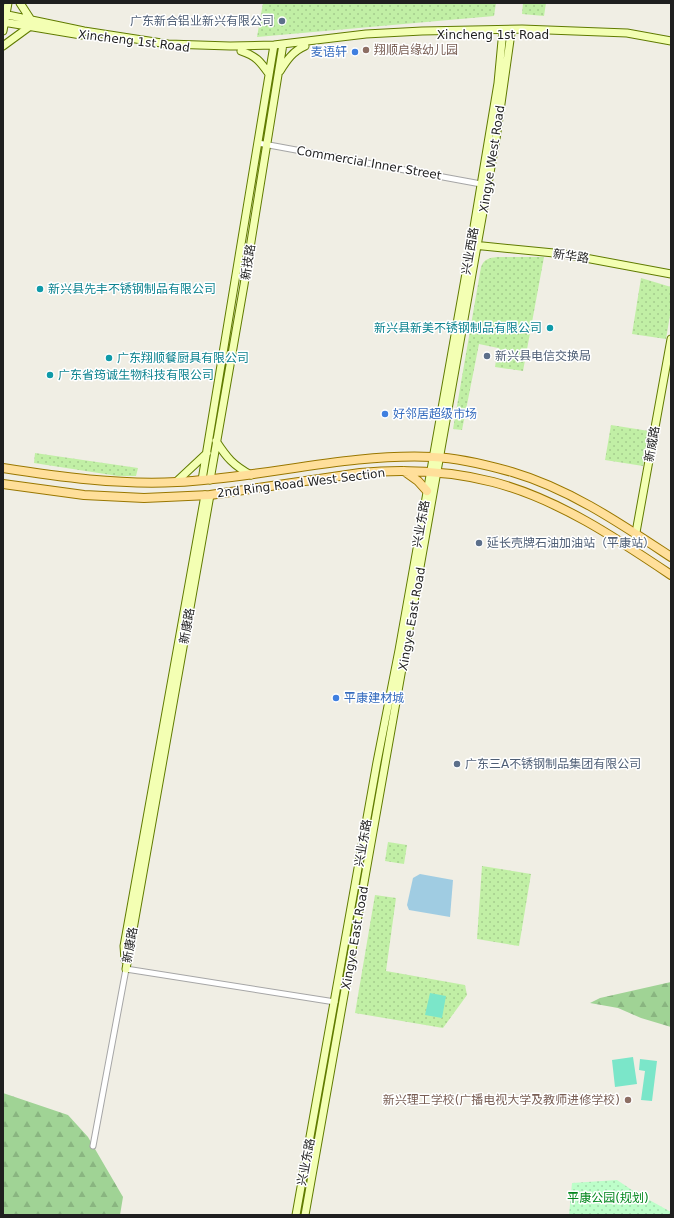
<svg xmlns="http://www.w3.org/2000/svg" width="674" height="1218" viewBox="0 0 674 1218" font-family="'DejaVu Sans','Noto Sans SC',sans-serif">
  <defs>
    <pattern id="grass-dots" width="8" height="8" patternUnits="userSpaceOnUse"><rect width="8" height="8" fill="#c1efa5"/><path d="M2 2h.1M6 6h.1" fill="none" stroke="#a5cc8e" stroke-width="1.8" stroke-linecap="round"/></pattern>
    <pattern id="forest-firs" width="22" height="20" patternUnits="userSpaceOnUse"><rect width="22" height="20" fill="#a0d395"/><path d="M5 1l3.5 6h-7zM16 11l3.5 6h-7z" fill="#89b580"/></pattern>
    <pattern id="park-dots" width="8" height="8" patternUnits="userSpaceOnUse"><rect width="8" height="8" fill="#bdfec9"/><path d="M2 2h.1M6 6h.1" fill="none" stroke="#a2d9ac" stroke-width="1.8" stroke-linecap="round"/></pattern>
  </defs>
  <rect width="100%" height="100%" fill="#f0eee4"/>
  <!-- grass -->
  <path fill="url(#grass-dots)" d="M263 3H496L494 16 257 37Z
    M523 3H546L544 16 522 14Z
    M497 257H544L523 371 495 367 498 348 479 344 462 430 453 429 481 267C484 259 489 258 497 257Z
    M641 278 671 287V309L666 339 632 334Z
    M611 425 649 431 643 466 605 460Z
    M35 453 138 468 136 476H118L34 463Z
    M388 842 407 845 404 864 385 861Z
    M482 866 531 874 519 946 477 939Z
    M375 895 396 898 386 971 465 985 467 995 443 1028 355 1013Z"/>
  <!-- forest -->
  <path fill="url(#forest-firs)" d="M671 982V1027L641 1018 618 1008 590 1003 600 998Z
    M3 1093 68 1115 88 1137 123 1197 120 1215H3Z"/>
  <!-- park -->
  <path fill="url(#park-dots)" d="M617 1180 635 1192 671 1212V1215H569L572 1183Z"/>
  <!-- pitch -->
  <path fill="#7be6c9" d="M430 993 446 996 442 1018 425 1015Z
    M633 1057 637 1084 615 1087 612 1060Z
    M640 1059 657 1061 652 1101 641 1100 645 1071 639 1070Z"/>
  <!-- water -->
  <path fill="#a0cce2" d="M420 874 453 880 450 917 409 910 407 905 413 878Z"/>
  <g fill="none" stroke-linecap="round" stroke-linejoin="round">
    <!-- street casing -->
    <g stroke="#a6a6a6" stroke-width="7">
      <path id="street" d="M258 143 481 184
        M93 1146 126 969 335 1002"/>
    </g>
    <!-- secondary casing -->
    <g stroke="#607b00" stroke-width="9">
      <path id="secondary" d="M20 3 31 20
        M3 14 84 31 168 44 230 46 274 45 366 34 422 31 522 29 627 33 671 41
        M3 22 81 35
        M3 31 8 3
        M3 46 29 27
        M241 51C256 56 260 61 269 74
        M280 71C287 60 293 51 305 46
        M473 245 564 254 671 274
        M216 441C227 458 233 465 251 475
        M202 480 274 45
        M210 480 244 285 283 44
        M176 482 207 453
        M633 549 671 339
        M125 960 124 946 205 495
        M126 969 210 495
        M296 1215 377 762 399 650 471 245 498 83 503 30
        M305 1215 496 139 511 33"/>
    </g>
    <!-- primary casing -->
    <g stroke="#970" stroke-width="10">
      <path id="primary" d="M3 468C60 477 119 485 177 482 262 478 347 453 433 457 459 458 487 465 512 472 570 489 621 524 671 557
        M404 471 418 481 427 491
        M3 484 84 495 144 498 210 495 360 473C404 469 449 471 493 482 558 499 616 538 671 575"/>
    </g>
    <!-- street -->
    <use href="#street" stroke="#fff" stroke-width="5"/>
    <!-- secondary -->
    <use href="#secondary" stroke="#f3ffb3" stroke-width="7"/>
    <!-- primary -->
    <use href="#primary" stroke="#ffdf9a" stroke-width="8"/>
  </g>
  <!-- markers -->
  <g fill="#5c6f8a" stroke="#fff" stroke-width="1.5">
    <circle cx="282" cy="21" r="4"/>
    <circle cx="487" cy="356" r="4"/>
    <circle cx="479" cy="543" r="4"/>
    <circle cx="457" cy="764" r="4"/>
  </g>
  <g fill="#8d6e63" stroke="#fff" stroke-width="1.5">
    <circle cx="366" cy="50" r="4"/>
    <circle cx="628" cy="1100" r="4"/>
  </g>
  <g fill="#3f7fe0" stroke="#fff" stroke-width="1.5">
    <circle cx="355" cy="52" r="4"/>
    <circle cx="385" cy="414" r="4"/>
    <circle cx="336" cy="698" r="4"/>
  </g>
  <g fill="#0f9aa8" stroke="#fff" stroke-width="1.5">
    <circle cx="40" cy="289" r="4"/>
    <circle cx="550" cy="328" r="4"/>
    <circle cx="109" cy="358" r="4"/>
    <circle cx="50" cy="375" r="4"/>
  </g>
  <g text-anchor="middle" stroke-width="3" stroke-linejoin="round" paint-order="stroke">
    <!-- service labels -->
    <g font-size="12" fill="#4e5e75" stroke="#fff" text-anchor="start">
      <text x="274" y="25" text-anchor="end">广东新合铝业新兴有限公司</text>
      <text x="495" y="360">新兴县电信交换局</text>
      <text x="487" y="547">延长壳牌石油加油站（平康站）</text>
      <text x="465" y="768">广东三A不锈钢制品集团有限公司</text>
    </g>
    <!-- street labels -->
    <g font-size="12" fill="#1f1f1f" stroke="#fff">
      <text x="493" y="39">Xincheng 1st Road</text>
      <text transform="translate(134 41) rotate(7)" y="4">Xincheng 1st Road</text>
      <text transform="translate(492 159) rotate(-81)" y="4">Xingye West Road</text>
      <text transform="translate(369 163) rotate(10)" y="4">Commercial Inner Street</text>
      <text transform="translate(470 251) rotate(-80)" y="4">兴业西路</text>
      <text transform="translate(571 256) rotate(8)" y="4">新华路</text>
      <text transform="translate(248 262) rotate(-81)" y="4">新技路</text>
      <text transform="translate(652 444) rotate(-80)" y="4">新威路</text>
      <text transform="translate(301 483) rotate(-7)" y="4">2nd Ring Road West Section</text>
      <text transform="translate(421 524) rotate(-80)" y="4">兴业东路</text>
      <text transform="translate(412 619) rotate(-80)" y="4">Xingye East Road</text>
      <text transform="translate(187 626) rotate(-80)" y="4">新康路</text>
      <text transform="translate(363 843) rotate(-80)" y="4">兴业东路</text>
      <text transform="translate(355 938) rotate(-80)" y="4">Xingye East Road</text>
      <text transform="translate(130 945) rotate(-80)" y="4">新康路</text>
      <text transform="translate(306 1162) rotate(-79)" y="4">兴业东路</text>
    </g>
    <!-- education labels -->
    <g font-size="12" fill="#785e54" stroke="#fff" text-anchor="start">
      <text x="374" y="54">翔顺启缘幼儿园</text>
      <text x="620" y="1104" text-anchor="end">新兴理工学校(广播电视大学及教师进修学校)</text>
    </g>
    <!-- shop labels -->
    <g font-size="12" fill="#366cbe" stroke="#fff" text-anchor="start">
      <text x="347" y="56" text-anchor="end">麦语轩</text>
      <text x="393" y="418">好邻居超级市场</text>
      <text x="344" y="702">平康建材城</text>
    </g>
    <!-- culture labels -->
    <g font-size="12" fill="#0d838f" stroke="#fff" text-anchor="start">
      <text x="48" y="293">新兴县先丰不锈钢制品有限公司</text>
      <text x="542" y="332" text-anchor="end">新兴县新美不锈钢制品有限公司</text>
      <text x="117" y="362">广东翔顺餐厨具有限公司</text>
      <text x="58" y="379">广东省筠诚生物科技有限公司</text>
    </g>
    <!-- park labels -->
    <g font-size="12" fill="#02871c" stroke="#fff">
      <text x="608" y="1202">平康公园(规划)</text>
    </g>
  </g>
  <!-- border -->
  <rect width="674" height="1218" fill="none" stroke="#1f1f1f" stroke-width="8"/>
</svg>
